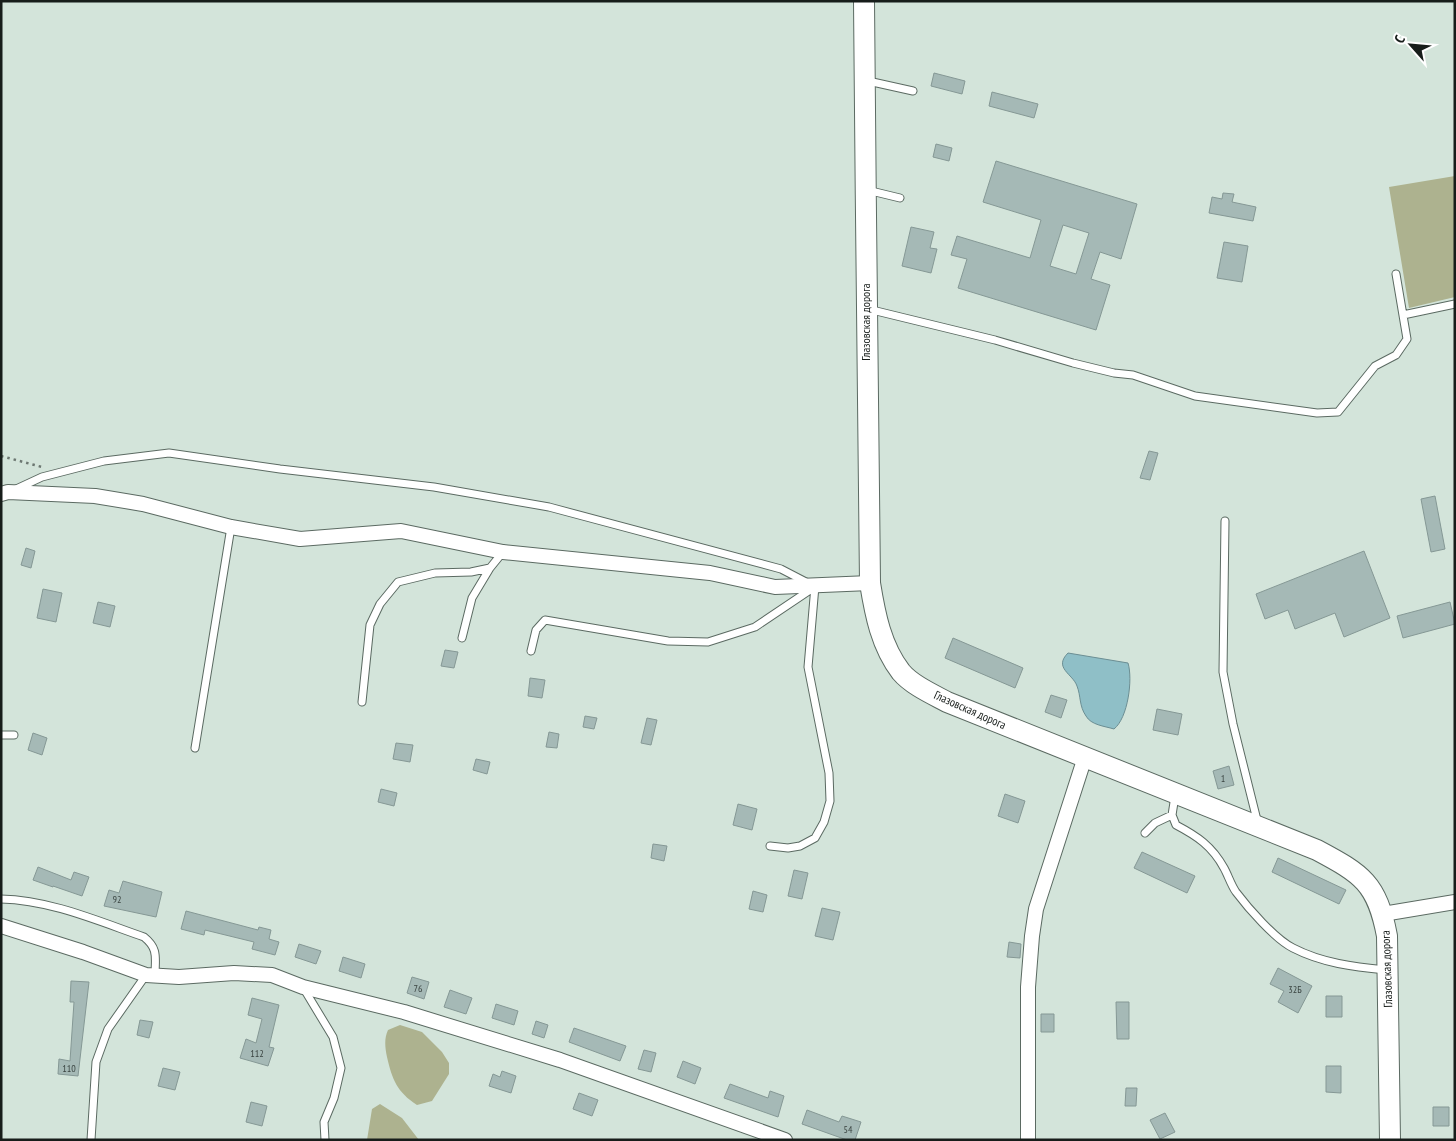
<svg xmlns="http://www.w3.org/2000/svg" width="1456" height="1141" viewBox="0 0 1456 1141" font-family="'PT Sans Narrow',sans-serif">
  <rect width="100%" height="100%" fill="#d3e4da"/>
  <!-- green -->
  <path fill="#adb28f" d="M1455 176V297L1409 308 1389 187Z
    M400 1025 422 1032 442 1052 449 1063V1074L432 1101 417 1105C397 1092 392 1079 387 1057 385 1047 384 1039 388 1030Z
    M380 1104 402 1118 419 1140H367L372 1109Z"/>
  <!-- water -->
  <path fill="#8fbfc7" stroke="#6b8e93" d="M1068 653 1128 663C1133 679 1128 718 1114 729 1104 726 1091 725 1086 716 1079 706 1081 696 1077 686 1073 674 1053 668 1068 653Z"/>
  <!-- building -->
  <path fill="#a5b9b6" stroke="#859895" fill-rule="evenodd" d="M934 73 965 81 962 94 931 86Z
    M992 92 1038 104 1034 118 989 106Z
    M936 144 952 148 949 161 933 157Z
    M996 161 1137 204 1121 259 1100 252 1091 279 1110 285 1096 330 958 288 967 259 951 255 957 236 1030 258 1041 220 983 202ZM1063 225 1089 233 1076 274 1050 266Z
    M1223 193 1234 194 1232 202 1256 207 1253 221 1209 213 1212 197 1222 199Z
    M911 227 934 232 930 248 937 249 931 273 902 266Z
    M1224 242 1248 246 1242 282 1217 278Z
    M1149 451 1158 453 1150 480 1140 478Z
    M1435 496 1445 549 1431 552 1421 499Z
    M26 548 35 551 31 568 21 565Z
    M1364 551 1390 618 1344 637 1335 613 1295 629 1288 610 1265 619 1256 594Z
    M43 589 62 593 56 622 37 618Z
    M98 602 115 606 110 627 93 623Z
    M1450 602 1455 624 1403 638 1397 616Z
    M953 638 1023 668 1015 688 945 658Z
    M445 650 458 652 454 668 441 666Z
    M530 678 545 680 542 698 528 696Z
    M1051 695 1067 700 1061 718 1045 712Z
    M1157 709 1182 714 1178 735 1153 730Z
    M585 716 597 718 594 729 583 727Z
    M647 718 657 720 651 745 641 743Z
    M549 732 559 734 557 748 546 747Z
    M33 733 47 738 42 755 28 750Z
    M396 743 413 745 410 762 393 759Z
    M476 759 490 762 487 774 473 770Z
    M1229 766 1234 785 1218 789 1213 771Z
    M381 789 397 793 394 806 378 802Z
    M1005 794 1025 801 1018 823 998 816Z
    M738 804 757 809 752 830 733 825Z
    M653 844 667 846 664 861 651 858Z
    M1142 852 1195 876 1187 893 1134 868Z
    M1278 858 1346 890 1339 904 1272 872Z
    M38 867 71 880 74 872 89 877 82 896 53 886V887L33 880Z
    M794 870 808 873 802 899 788 896Z
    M123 881 162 892 156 917 104 906 109 890 119 893Z
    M753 891 767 895 763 912 749 909Z
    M822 908 840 912 833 940 815 936Z
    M186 911 258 930 259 927 271 930 269 939 279 942 275 955 252 949 254 942 205 930 204 935 181 929Z
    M1009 942 1021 944 1020 958 1007 957Z
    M299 944 321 951 316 964 295 957Z
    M343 957 365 964 361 978 339 971Z
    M1278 968 1312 986 1298 1013 1278 1002 1284 991 1270 984Z
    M412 977 429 982 424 999 407 993Z
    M71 981 89 982 78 1076 58 1074 59 1059 70 1061 74 1002H70Z
    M450 990 472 998 466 1014 444 1007Z
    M1326 996H1342V1017H1326Z
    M252 998 279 1005 269 1047 274 1048 268 1066 240 1058 246 1039 256 1043 262 1019 248 1015Z
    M1116 1002H1129V1039H1117Z
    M496 1004 518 1011 514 1025 492 1018Z
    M1041 1014H1054V1032H1041Z
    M140 1020 153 1022 149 1038 137 1035Z
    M536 1021 548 1025 544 1038 532 1034Z
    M574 1028 626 1046 620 1061 569 1042Z
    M644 1050 656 1053 651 1072 638 1069Z
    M683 1061 701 1068 695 1084 677 1077Z
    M1326 1066H1341V1093L1326 1092Z
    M163 1068 180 1072 175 1090 158 1086Z
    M502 1071 516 1076 511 1093 489 1086 493 1074 500 1077Z
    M730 1084 768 1098 770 1091 784 1096 778 1117 724 1098Z
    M1126 1088H1137L1136 1106H1125Z
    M579 1093 598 1100 592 1116 573 1109Z
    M251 1102 267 1106 262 1126 246 1122Z
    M1433 1107H1449V1126H1433Z
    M807 1110 839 1122 842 1116 861 1122 855 1140H847L802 1124Z
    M1165 1113 1175 1132 1160 1139 1150 1120Z"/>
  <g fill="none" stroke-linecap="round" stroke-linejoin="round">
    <!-- lane casing -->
    <g stroke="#5b6a62" stroke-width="9">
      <path id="lane" d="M868 81 913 91
        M867 190 900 198
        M868 309 995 340 1073 363 1114 373 1133 375 1195 396 1317 413 1338 412 1375 366 1396 355 1407 339 1396 274
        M1403 315 1455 304
        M14 490 42 477 104 461 169 453 280 469 434 487 549 507 781 569 808 583
        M1225 521 1223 672 1233 724 1258 824
        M462 638 472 598 490 568
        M531 651 536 630 545 620 668 641 708 642 755 627 813 588
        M362 702 370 625 380 604 398 582 435 573 471 572 490 568 503 552
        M1 735H14
        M195 748 231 527
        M1175 796 1172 815 1176 825C1197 836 1212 846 1224 868 1228 875 1231 885 1236 892 1248 908 1275 939 1293 948 1322 963 1354 967 1386 970
        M1145 833 1155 823 1172 815
        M770 846 788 848 800 846 815 838 824 822 830 801 829 773 808 667 815 586
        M1 899C50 900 98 921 144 937 159 949 155 958 155 976
        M304 989 333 1037 341 1068 334 1098 324 1122 325 1140
        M91 1140 96 1062 108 1029 146 975"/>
    </g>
    <!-- street casing -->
    <g stroke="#5b6a62" stroke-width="16">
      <path id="street" d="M1 494 8 492 95 496 143 504 231 527 300 539 401 531 503 552 710 573 775 587 870 583
        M1383 914 1455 902
        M1 926 83 952 146 975 179 977 234 973 272 975 303 987 404 1012 560 1060 785 1140
        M1028 1140V987L1032 936 1036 909 1085 757"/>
    </g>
    <!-- secondary casing -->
    <g stroke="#5b6a62" stroke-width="22">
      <path id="secondary" d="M864 1C866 195 867 389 870 583 875 614 881 646 901 672 912 685 932 694 947 702L1317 850C1362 874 1377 883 1387 936L1390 1140"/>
    </g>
    <!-- path -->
    <path stroke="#6c7771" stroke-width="2.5" stroke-dasharray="2.5 4" stroke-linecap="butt" d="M1 456 42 467"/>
    <!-- lane -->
    <use href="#lane" stroke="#fff" stroke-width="7"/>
    <!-- street -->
    <use href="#street" stroke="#fff" stroke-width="14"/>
    <!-- secondary -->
    <use href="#secondary" stroke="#fff" stroke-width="20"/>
  </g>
  <g text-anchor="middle" stroke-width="4.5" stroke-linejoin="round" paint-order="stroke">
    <!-- number labels -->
    <g font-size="10" fill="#3a4441">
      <text x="1223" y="782">1</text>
      <text x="117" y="903">92</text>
      <text x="418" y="992">76</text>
      <text x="1295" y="993">32Б</text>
      <text x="257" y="1057">112</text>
      <text x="69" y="1072">110</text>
      <text x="848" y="1133">54</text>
    </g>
    <!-- street labels -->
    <g font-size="12" fill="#171d1a" stroke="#fff">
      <text transform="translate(866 322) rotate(-90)" y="4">Глазовская дорога</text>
      <text transform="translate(970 710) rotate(24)" y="4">Глазовская дорога</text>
      <text transform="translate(1387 969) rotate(-92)" y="4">Глазовская дорога</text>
    </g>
  </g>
  <!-- border -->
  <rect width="1456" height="1141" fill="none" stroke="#171d1a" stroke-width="5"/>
  <!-- north arrow -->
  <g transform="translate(1411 45) rotate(297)" stroke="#ffffff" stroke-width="4" paint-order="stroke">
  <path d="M0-4L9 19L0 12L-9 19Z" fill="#171d1a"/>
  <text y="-8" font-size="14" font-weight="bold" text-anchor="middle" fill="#171d1a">С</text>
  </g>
</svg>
